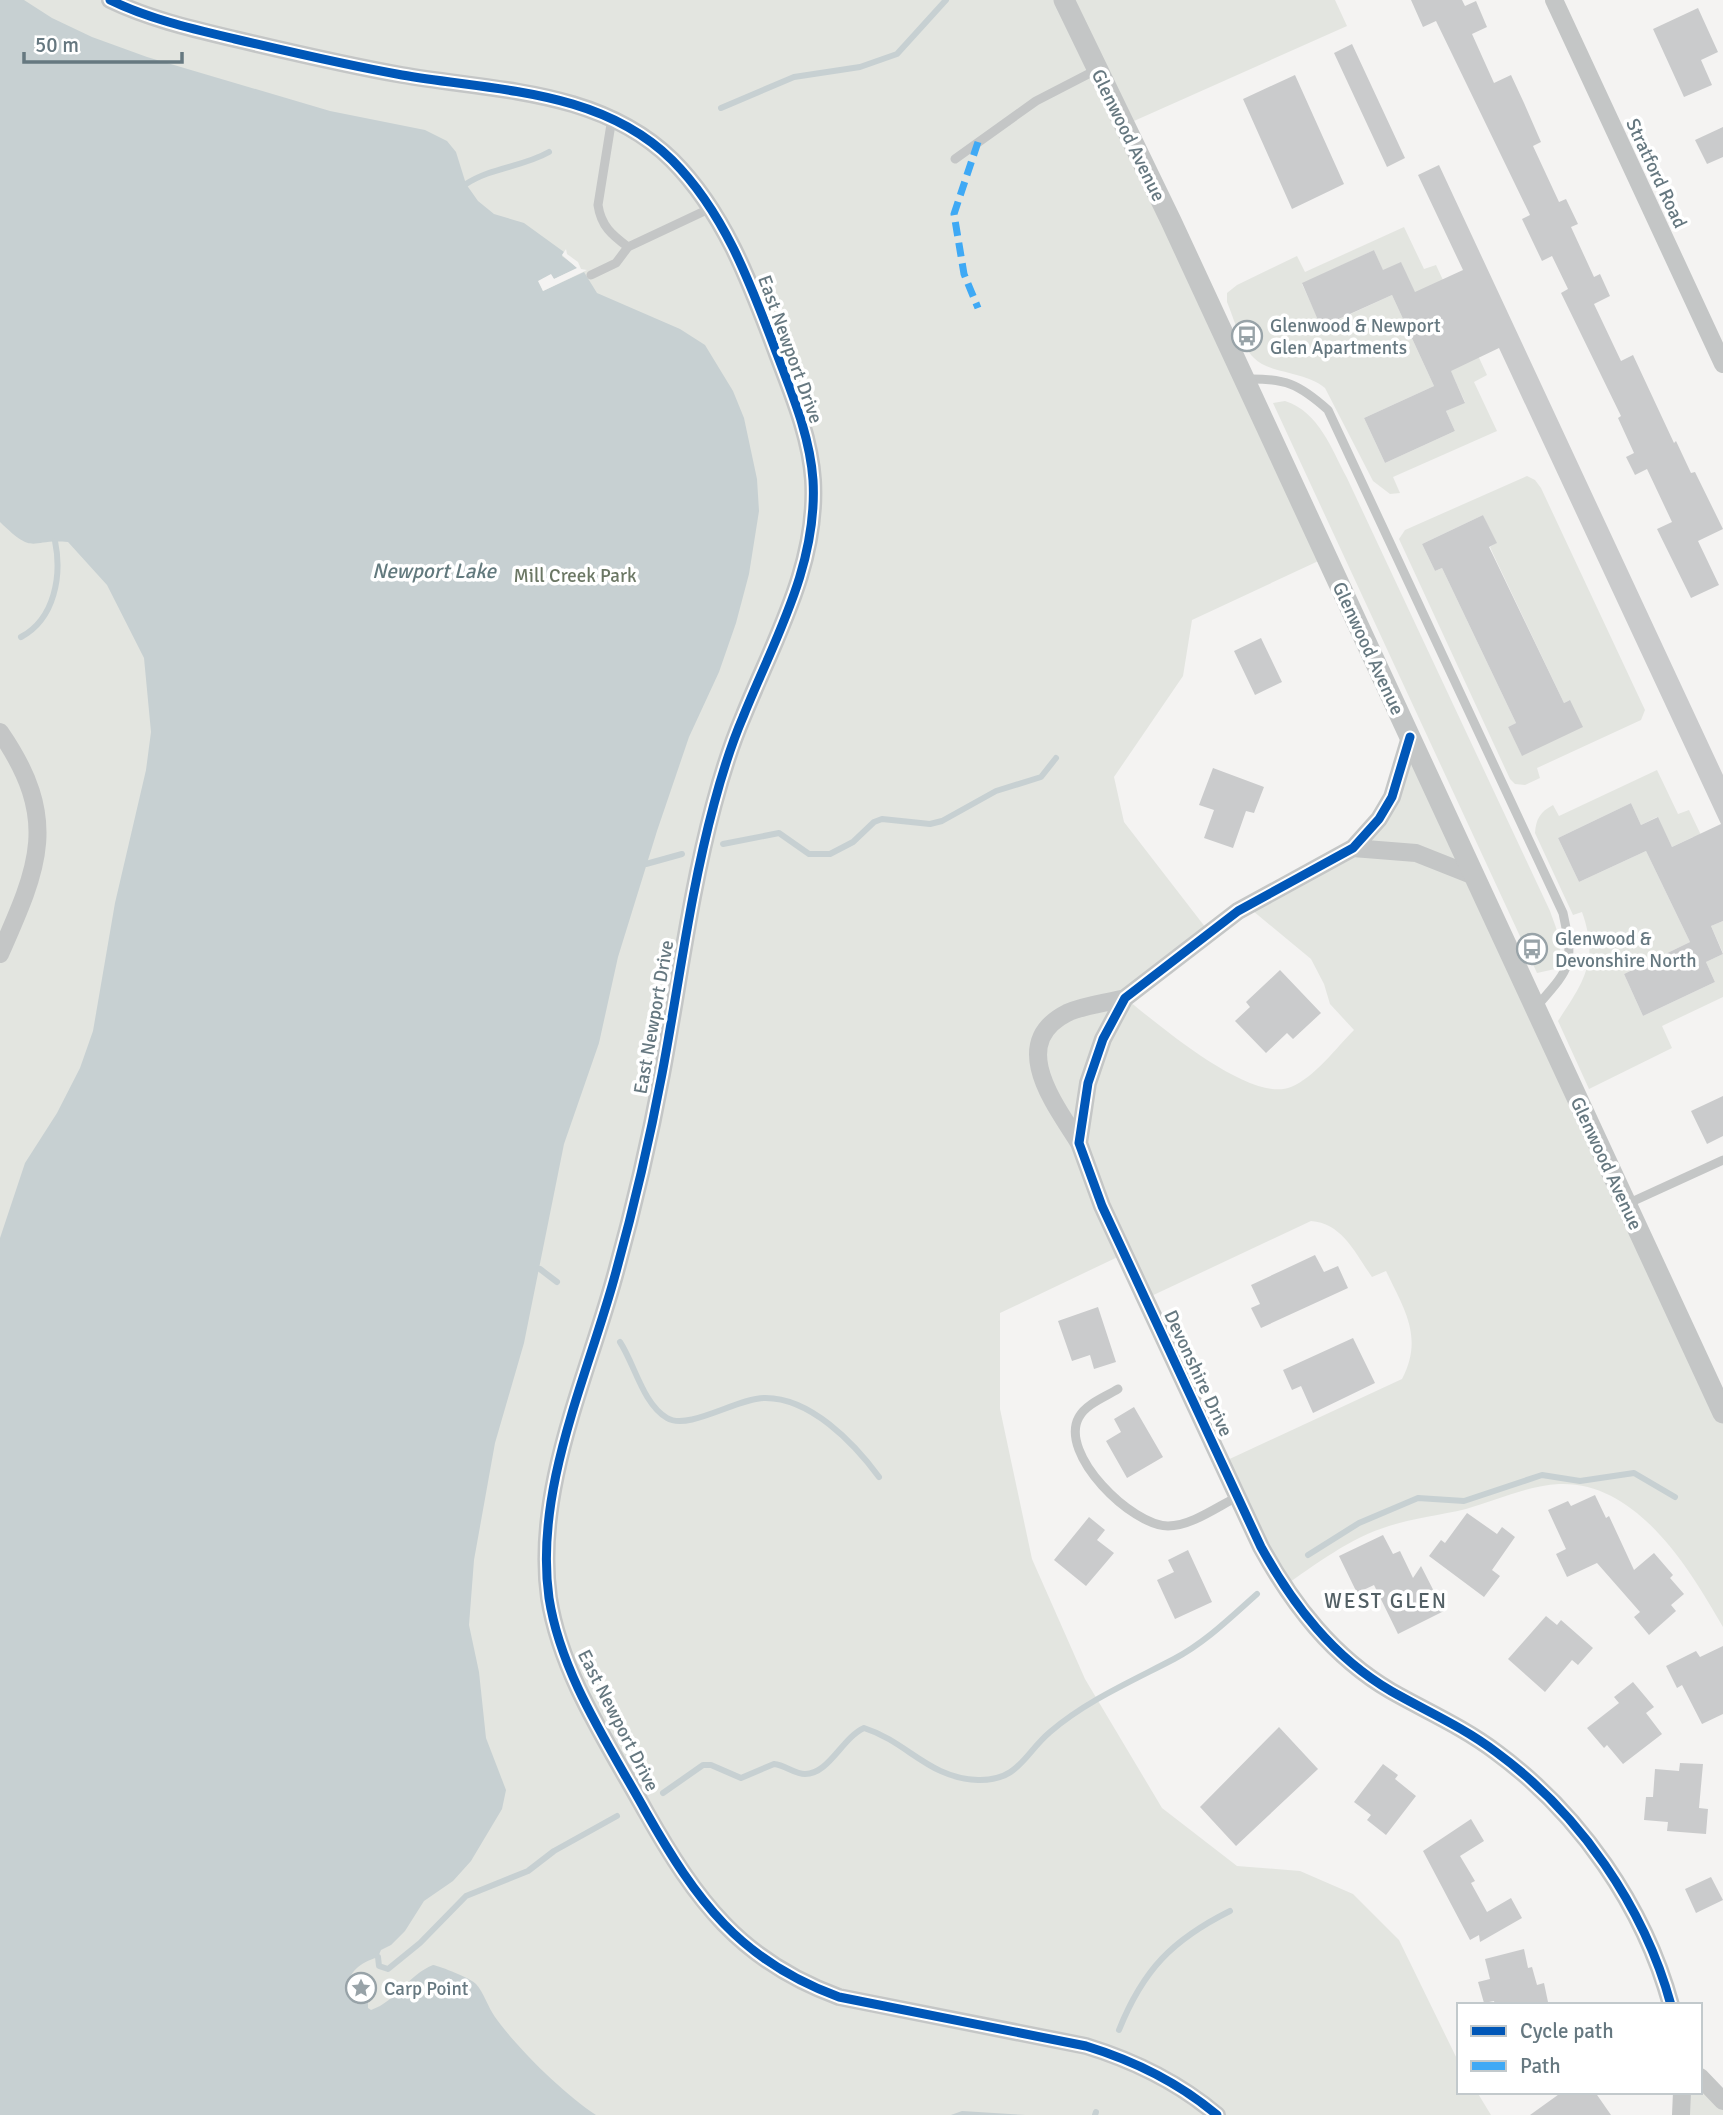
<svg xmlns="http://www.w3.org/2000/svg" width="1723" height="2115" viewBox="0 0 1723 2115" font-family="Signika,sans-serif">
  <rect width="100%" height="100%" fill="#f4f3f2"/>
  <!-- green -->
  <path fill="#e3e5e0" fill-rule="evenodd" d="M0 0H1335L1347 26 1125 125 1327 557 1192 620 1183 676 1114 777 1124 822 1209 932 1125 998C1157 1023 1250 1104 1291 1087 1315 1077 1336 1048 1354 1030L1330 1004 1324 984 1311 959 1247 906 1353 848 1379 819 1410 737 1723 1413V1627C1689 1568 1637 1481 1559 1484 1527 1486 1497 1500 1466 1509 1441 1515 1414 1518 1389 1526 1350 1538 1316 1564 1283 1587L1221 1463 1402 1379C1424 1337 1404 1309 1386 1271L1372 1277C1355 1253 1342 1223 1311 1221L1145 1299 1124 1254 1000 1313V1409L1032 1559 1085 1679 1162 1808 1237 1866 1300 1871 1353 1894 1399 1940 1459 2063V2092H1477L1491 2115H0Z
    M1404 227 1424 269 1436 265 1487 375 1474 382 1497 431 1393 477 1400 493 1390 494 1373 481 1325 388C1305 371 1269 374 1254 358 1241 345 1234 319 1227 302V293L1237 285 1297 256 1305 272ZM1374 250 1383 271 1401 263 1465 402 1446 411 1455 431 1385 463 1364 418 1434 386 1392 295 1322 327 1302 284Z
    M1285 401C1319 412 1331 448 1347 478L1550 911C1557 931 1566 949 1555 969L1537 973 1273 403Z
    M1527 476 1535 480 1541 488 1645 710 1641 720 1537 768 1540 778 1525 785 1515 784 1510 779 1399 539 1405 530ZM1483 515 1496 543 1490 547 1495 558 1564 703 1570 700 1522 755 1508 727 1516 723 1442 568 1435 571 1422 544Z
    M1657 770 1678 814 1689 810 1723 881 1693 837 1672 847 1657 817 1641 825 1631 803 1558 838 1579 882 1646 851 1690 942 1624 974 1643 1016 1715 982 1706 962 1723 954V997L1662 1026 1672 1048 1589 1089 1558 1021C1585 980 1599 960 1582 912L1573 915 1535 833C1536 819 1540 812 1553 805L1559 816Z
    M1723 921V953L1711 926Z
    M1700 2077 1723 2101V2115H1681L1682 2092H1700Z"/>
  <!-- water -->
  <path fill="#c7d0d2" d="M0 0H24L52 18 92 37 147 57 330 111 425 130 447 141 456 152 466 184 478 201 494 214 524 223 564 252 562 256 578 268 554 279 551 275 539 281 543 291 584 272 597 293 680 329 705 345 733 391 744 418 757 479 759 511 749 574 736 623 719 672 689 737 657 831 618 957 599 1043 564 1144 524 1343 495 1443 474 1560 469 1625 479 1672 486 1738 506 1790 502 1809 471 1861 453 1881 424 1901 405 1931 391 1945 381 1950 378 1957C357 1964 345 1974 348 1997L357 2004 368 1985 373 1990 368 1998V2008L371 2010C397 2001 408 1975 433 1965 440 1966 472 1979 476 1984 484 1993 488 2007 495 2017 517 2048 564 2094 596 2115H0V1238L25 1163 57 1113 80 1068 93 1031 115 903 146 770 151 732 144 658 107 585 68 542C29 538 36 557 0 522Z
    M962 2111 1026 2115H951Z"/>
  <!-- pier -->
  <path fill="#f4f3f2" d="M566 249 567 254 578 262 581 269 587 270 543 291 538 281 551 274 554 279 577 268 562 255Z"/>
  <g fill="none" stroke-linecap="round" stroke-linejoin="round">
    <!-- stream -->
    <path stroke="#c7d0d2" stroke-width="6" d="M721 108 794 77 860 67 897 54 946 0
      M466 184C492 167 523 167 549 152
      M21 637C55 619 62 575 55 541
      M723 844 779 833 809 854H830L853 842 874 822 882 819 930 824 942 821 996 791 1041 777 1056 758
      M646 864 682 854
      M540 1269 557 1282
      M620 1342C635 1365 643 1404 667 1418 688 1431 738 1398 764 1398 810 1397 854 1443 879 1477
      M1308 1555 1359 1523 1418 1498 1464 1501 1542 1475 1580 1481 1634 1473 1675 1497
      M663 1793 703 1765H711L741 1778 774 1764C785 1765 795 1774 805 1774 829 1774 842 1738 864 1728 908 1742 928 1778 978 1780 1019 1781 1024 1754 1050 1732 1086 1701 1132 1681 1174 1659 1206 1642 1231 1617 1257 1594
      M378 1957 379 1966 388 1969 420 1943 466 1896 528 1871 554 1851 617 1816
      M1119 2030C1143 1970 1172 1940 1230 1911
      M1095 2115 1096 2112"/>
  </g>
  <!-- building -->
  <path fill="#cacbcc" d="M1411 0H1462L1465 6 1476 1 1487 27 1472 34 1494 83 1511 75 1524 103 1541 142 1533 146 1559 202 1566 199 1578 224 1571 227 1594 277 1600 274 1610 296 1594 304 1621 361 1633 355 1674 443 1676 441 1691 473 1695 472 1723 529 1698 541 1719 585 1691 598 1657 529 1672 522 1647 469 1635 475 1626 457 1634 453 1618 418 1621 416 1561 293 1568 289 1552 256 1542 261 1522 219 1530 215 1436 21 1423 27Z
    M1698 8 1718 52 1701 60 1712 85 1684 97 1653 29Z
    M1352 44 1405 158 1387 167 1334 53Z
    M1295 75 1344 184 1292 209 1243 99Z
    M1723 127V157L1707 164 1695 140Z
    M1439 165 1723 775V921L1711 926 1723 954 1706 962 1715 982 1643 1016 1624 974 1690 942 1646 851 1579 882 1558 838 1631 803 1641 825 1658 817 1672 847 1721 824 1499 348 1451 371 1465 403 1446 411 1455 431 1385 463 1364 418 1434 386 1392 295 1321 327 1302 283 1374 250 1383 270 1401 262 1415 292 1463 270 1418 175Z
    M1483 515 1497 543 1489 547 1564 703 1570 700 1583 727 1522 756 1508 727 1516 723 1442 568 1435 571 1422 544Z
    M1261 638 1282 682 1255 695 1234 651Z
    M1213 768 1264 787 1254 813 1246 811 1233 848 1204 838 1214 810 1199 805Z
    M1280 970 1321 1013 1293 1039 1287 1033 1266 1053 1235 1021 1250 1007 1246 1002Z
    M1723 1096V1136L1707 1144 1691 1111Z
    M1315 1255 1324 1272 1338 1266 1348 1288 1261 1328 1251 1308 1260 1304 1251 1285Z
    M1098 1307 1116 1362 1094 1369 1090 1355 1072 1361 1058 1321Z
    M1353 1338 1375 1383 1313 1413 1301 1386 1292 1390 1283 1370Z
    M1134 1407 1163 1457 1127 1478 1106 1441 1121 1432 1114 1419Z
    M1595 1495 1606 1518 1609 1516 1634 1570 1654 1553 1673 1575 1670 1578 1684 1594 1671 1605 1676 1611 1649 1635 1634 1617 1640 1612 1597 1563 1567 1577 1556 1554 1566 1549 1548 1510 1568 1501 1571 1506Z
    M1467 1513 1497 1534 1502 1527 1515 1537 1492 1570 1500 1576 1484 1597 1429 1556 1441 1540 1445 1543Z
    M1089 1517 1105 1530 1097 1540 1114 1553 1086 1586 1054 1560Z
    M1383 1535 1393 1554 1400 1551 1413 1578 1421 1566 1444 1611 1398 1634 1374 1585 1357 1593 1339 1556Z
    M1188 1550 1212 1602 1175 1619 1157 1580 1174 1572 1168 1560Z
    M1546 1616 1557 1625 1561 1620 1593 1648 1578 1665 1572 1660 1545 1692 1508 1659Z
    M1723 1646V1714L1702 1724 1682 1685 1677 1688 1666 1666 1696 1651 1700 1657Z
    M1633 1682 1654 1707 1646 1713 1662 1734 1623 1764 1607 1745 1604 1748 1587 1728 1619 1703 1614 1697Z
    M1279 1727 1318 1769 1236 1846 1200 1807Z
    M1680 1763 1703 1764 1699 1808 1708 1809 1706 1834 1667 1831 1668 1822 1644 1820 1646 1797H1653L1655 1769 1679 1771Z
    M1383 1764 1398 1775 1395 1779 1416 1796 1386 1835 1367 1820 1371 1815 1354 1802Z
    M1471 1819 1484 1841 1460 1856 1475 1881 1471 1883 1487 1912 1511 1898 1522 1918 1480 1942 1479 1935 1470 1940 1423 1851Z
    M1711 1877 1723 1900 1696 1913 1685 1889Z
    M1524 1949 1528 1968 1532 1967 1537 1985 1544 1983 1548 2002 1537 2005H1495L1494 2001 1484 2003 1478 1982 1490 1979 1485 1959Z
    M1562 2092H1595L1611 2115H1530Z"/>
  <g fill="none" stroke-linecap="round" stroke-linejoin="round">
    <!-- service -->
    <path stroke="#c4c6c6" stroke-width="9" d="M612 118 598 205C601 226 612 235 628 247L711 208
      M955 159 1036 101 1098 69
      M591 275 616 263 628 247
      M1246 379C1285 378 1299 384 1328 410L1563 913C1574 965 1572 966 1537 1006
      M1627 1204 1723 1160
      M1118 1389C1105 1397 1086 1404 1079 1417 1058 1454 1132 1526 1168 1526 1191 1526 1217 1507 1237 1497"/>
    <!-- minor -->
    <path stroke="#c4c6c6" stroke-width="18" d="M110 0C149 19 193 29 235 39 290 52 345 65 402 75 494 91 600 89 672 160 725 213 751 285 777 354 792 394 810 436 813 480 818 565 774 640 743 717 731 745 722 774 714 804 690 893 679 984 662 1074 649 1143 633 1211 614 1279 586 1380 534 1491 549 1598 561 1675 609 1745 646 1812 696 1900 740 1961 839 1997L1086 2046C1135 2061 1178 2082 1217 2115
      M1554 0 1723 364
      M0 732C60 819 39 866 0 954
      M1410 737 1392 797 1379 819 1353 848 1238 911 1125 998 1103 1039 1088 1083 1079 1143 1102 1206 1261 1547C1293 1605 1333 1657 1391 1691 1426 1711 1463 1727 1496 1752 1579 1813 1644 1906 1671 2005
      M1353 848 1416 853 1474 876
      M1079 1143C1057 1107 1006 1044 1067 1013 1084 1005 1107 1003 1125 998
      M1700 2077 1723 2101
      M1681 2115 1682 2092"/>
    <!-- tertiary -->
    <path stroke="#c4c6c6" stroke-width="21" d="M1064 0 1171 221 1723 1413"/>
    <!-- quiet -->
    <path stroke="#3fa9f5" stroke-width="7" stroke-dasharray="14 7" stroke-linecap="butt" d="M978 142 954 214 964 274 978 308"/>
    <!-- cycleway casing -->
    <g stroke="#fff" stroke-width="13">
      <path id="cycleway" d="M110 0C149 19 193 29 235 39 290 52 345 65 402 75 494 91 600 89 672 160 725 213 751 285 777 354 792 394 810 436 813 480 818 565 774 640 743 717 731 745 722 774 714 804 690 893 679 984 662 1074 649 1143 633 1211 614 1279 586 1380 534 1491 549 1598 561 1675 609 1745 646 1812 696 1900 740 1961 839 1997L1086 2046C1135 2061 1178 2082 1217 2115
        M1410 737 1392 797 1379 819 1353 848 1238 911 1125 998 1103 1039 1088 1083 1079 1143 1102 1206 1261 1547C1293 1605 1333 1657 1391 1691 1426 1711 1463 1727 1496 1752 1579 1813 1644 1906 1671 2005"/>
    </g>
    <!-- cycleway -->
    <use href="#cycleway" stroke="#0057b8" stroke-width="9"/>
  </g>
  <!-- icons -->
  <defs>
    <g id="bus-ring" transform="scale(1.575)"><circle r="9.5" fill="#fff" stroke="#98a3a8" stroke-width="1.5"/><path d="M-5-6H5V4H4V6H2V4H-2V6H-4V4H-5ZM-3.5-4V0h7V-4ZM-3.5 1.2v1.5H-2V1.2ZM2 1.2v1.5H3.5V1.2Z" fill="#98a3a8"/></g>
    <g id="sight-ring" transform="scale(1.575)"><circle r="9.5" fill="#fff" stroke="#98a3a8" stroke-width="1.5"/><path d="M0-6L1.8-2.2L6-1.7L2.9 1.2L3.7 5.4L0 3.3L-3.7 5.4L-2.9 1.2L-6-1.7L-1.8-2.2Z" fill="#98a3a8"/></g>
  </defs>
  <g fill-rule="evenodd">
    <use href="#bus-ring" x="1247" y="336"/>
    <use href="#bus-ring" x="1532" y="949"/>
    <use href="#sight-ring" x="361" y="1988"/>
  </g>
  <g text-anchor="middle" stroke-width="7" stroke-linejoin="round" paint-order="stroke">
    <!-- street labels -->
    <g font-size="19" fill="#667880" stroke="#fff">
      <text transform="translate(1129 135) rotate(64)" y="7">Glenwood Avenue</text>
      <text transform="translate(1657 173) rotate(65)" y="7">Stratford Road</text>
      <text transform="translate(791 349) rotate(70)" y="7">East Newport Drive</text>
      <text transform="translate(1369 648) rotate(65)" y="7">Glenwood Avenue</text>
      <text transform="translate(653 1017) rotate(-80)" y="7">East Newport Drive</text>
      <text transform="translate(1607 1163) rotate(65)" y="7">Glenwood Avenue</text>
      <text transform="translate(1199 1373) rotate(65)" y="7">Devonshire Drive</text>
      <text transform="translate(619 1720) rotate(63)" y="7">East Newport Drive</text>
    </g>
    <!-- poi labels -->
    <g font-size="19" fill="#667880" stroke="#fff" text-anchor="start">
      <text x="1270" y="332">Glenwood &amp; Newport<tspan x="1270" dy="22">Glen Apartments</tspan></text>
      <text x="1555" y="945">Glenwood &amp;<tspan x="1555" dy="22">Devonshire North</tspan></text>
      <text x="384" y="1995">Carp Point</text>
    </g>
    <!-- park labels -->
    <g font-size="19" fill="#6b7764" stroke="#fff">
      <text x="575" y="582">Mill Creek Park</text>
    </g>
    <!-- water labels -->
    <g font-size="21" font-style="italic" fill="#62797d" stroke="#fff">
      <text x="434" y="578">Newport Lake</text>
    </g>
    <!-- neighbourhood labels -->
    <g font-size="21" letter-spacing="2" fill="#536065" stroke="#fff">
      <text x="1386" y="1608">WEST GLEN</text>
    </g>
  </g>
  <!-- legend -->
  <rect x="1457" y="2003" width="245" height="91" fill="#ffffff" stroke="#c2c9cc" stroke-width="2"/>
  <rect x="1471" y="2026" width="35" height="10" fill="#0057b8" stroke="#c2c9cc" stroke-width="2"/>
  <text x="1520" y="2038" font-size="21" fill="#667880">Cycle path</text>
  <rect x="1471" y="2061" width="35" height="10" fill="#3fa9f5" stroke="#c2c9cc" stroke-width="2"/>
  <text x="1520" y="2073" font-size="21" fill="#667880">Path</text>
  <!-- scale -->
  <path d="M24 52v10h158v-10" fill="none" stroke="#667880" stroke-width="3.5"/>
  <text x="35" y="52" font-size="21" fill="#667880" stroke="#ffffff" stroke-width="5" paint-order="stroke">50 m</text>
</svg>
